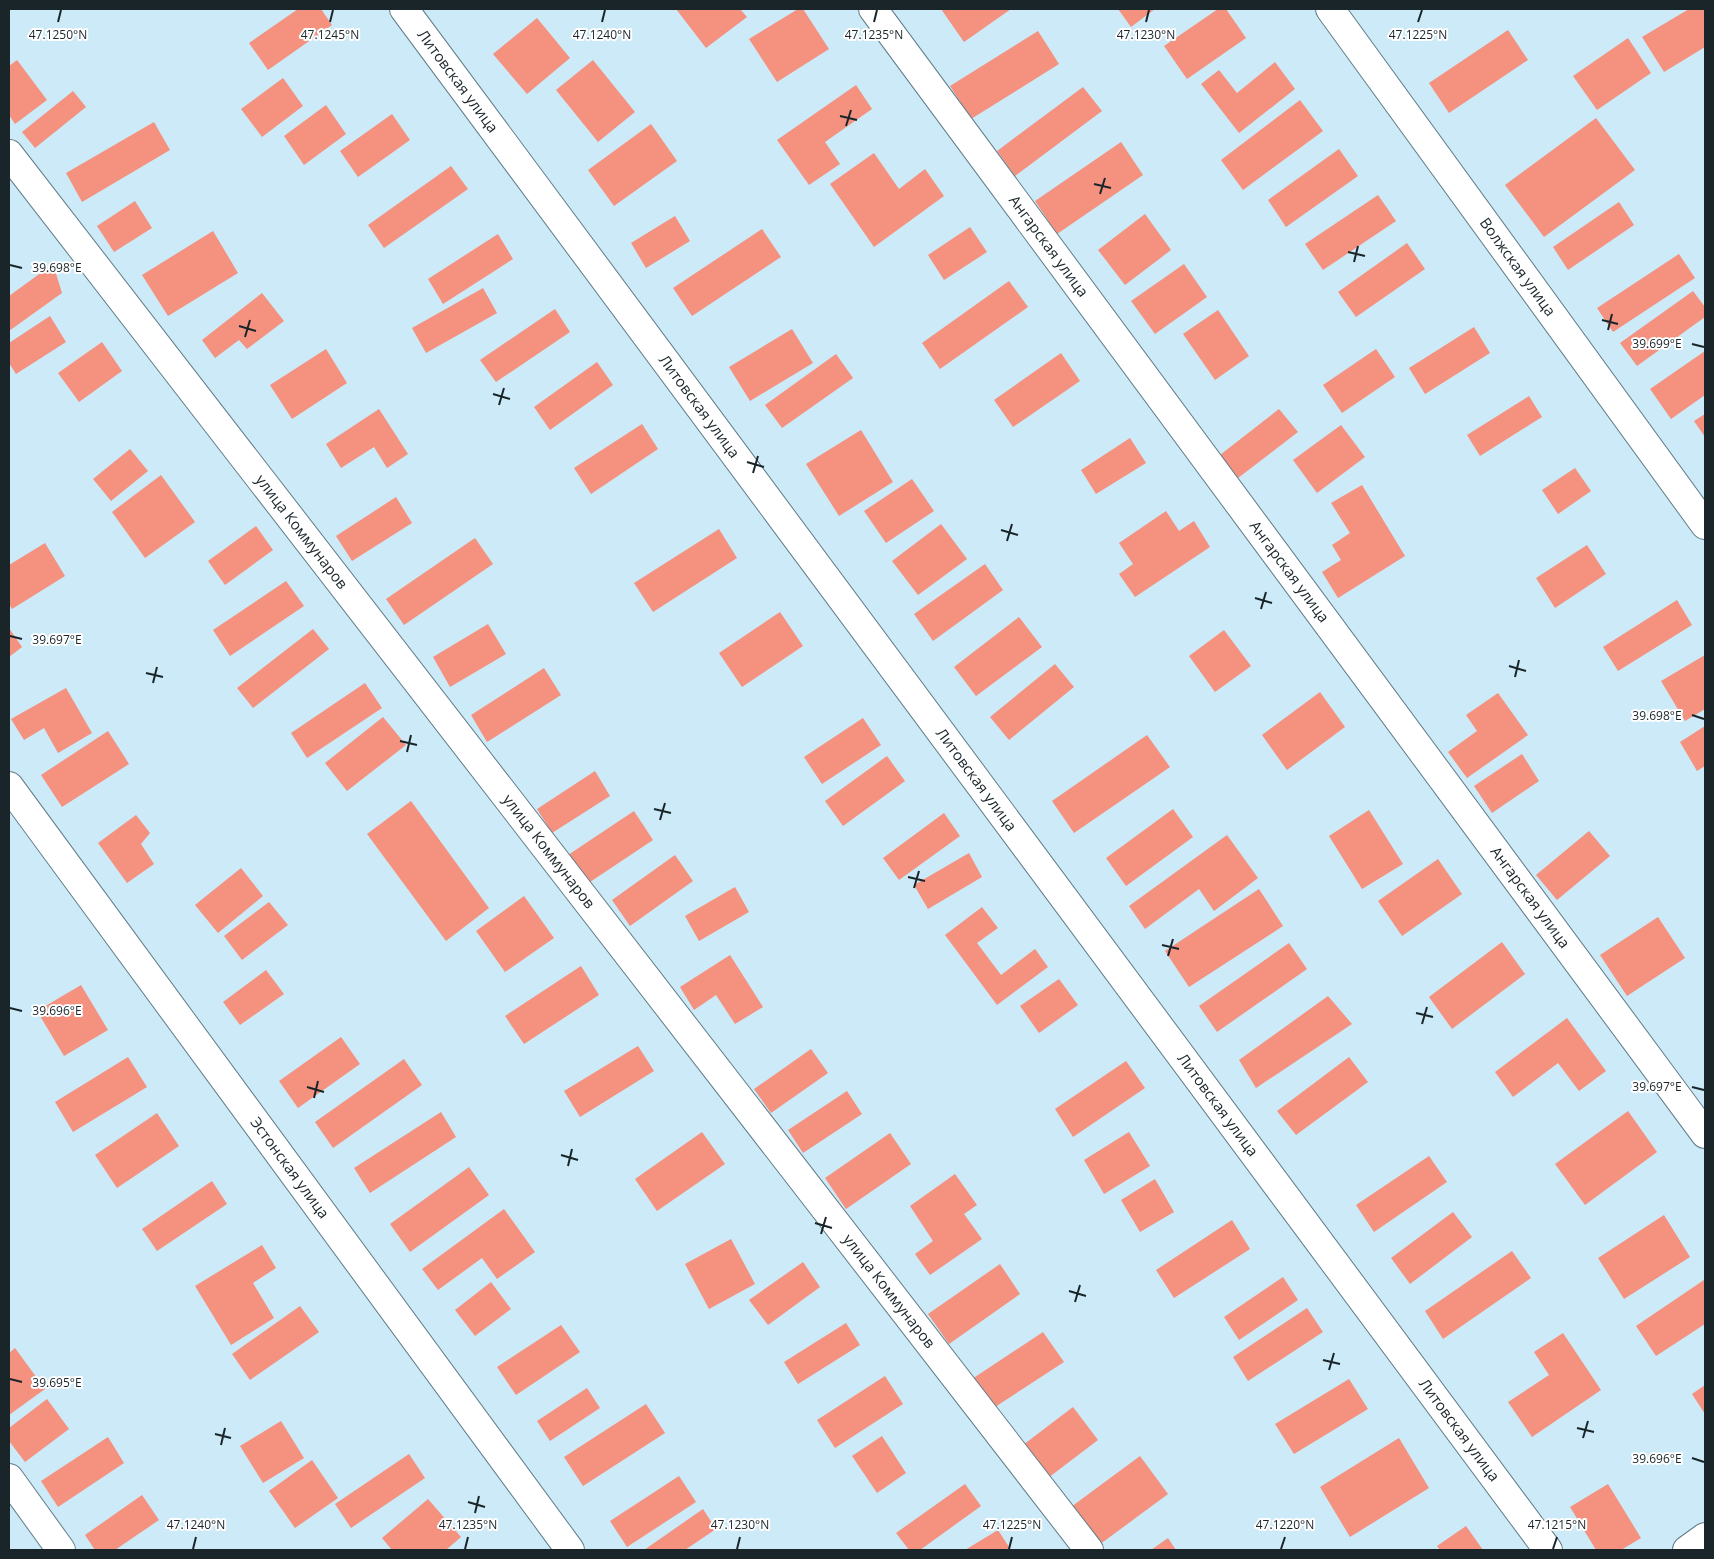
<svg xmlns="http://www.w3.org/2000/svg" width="1714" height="1559" viewBox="0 0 1714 1559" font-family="'Open Sans',sans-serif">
  <rect width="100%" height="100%" fill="#cceaf7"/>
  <!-- building -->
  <path fill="#f4917f" d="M298 9H321L332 25 268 70 249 43Z
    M676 9H740L747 17 706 48Z
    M798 9H803L829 49 777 82 749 39Z
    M941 9H1011L964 42Z
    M1118 9H1155L1131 27Z
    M1218 9H1226L1246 38 1187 79 1164 46Z
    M1689 9H1705V47L1664 72 1642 37Z
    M537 18 570 58 527 94 493 54Z
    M1508 30 1528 60 1449 113 1429 83Z
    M1038 31 1059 64 971 119 950 86Z
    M1628 38 1651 73 1597 110 1573 76Z
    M17 60 47 100 15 124 9 115V66Z
    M593 60 635 112 598 142 556 90Z
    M1275 62 1295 89 1239 133 1201 84 1219 70 1237 93Z
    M283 78 303 106 262 137 241 109Z
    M856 85 872 109 825 142 840 164 809 185 777 140Z
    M1083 87 1102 111 1015 176 997 151Z
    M73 91 86 107 35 148 22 132Z
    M1300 100 1323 131 1243 190 1221 160Z
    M326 105 346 134 304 165 284 136Z
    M392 114 410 140 358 177 340 151Z
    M1596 118 1635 170 1544 237 1505 185Z
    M154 122 170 150 82 202 66 173Z
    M651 124 677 161 614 206 588 170Z
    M1121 142 1143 175 1057 234 1035 201Z
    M1339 149 1358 176 1286 227 1268 200Z
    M874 153 899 189 925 169 944 196 874 247 830 184Z
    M451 166 468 189 384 248 368 225Z
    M1378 195 1396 221 1323 270 1305 244Z
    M135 201 152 228 114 252 97 226Z
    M1619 202 1634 225 1568 270 1553 247Z
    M1145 214 1171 250 1125 285 1098 250Z
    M675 216 690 241 646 268 631 243Z
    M970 227 987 252 944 280 928 255Z
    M762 229 781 257 692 316 673 288Z
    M213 231 238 273 168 316 142 275Z
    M498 234 513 259 443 304 428 279Z
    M1407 243 1425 269 1356 317 1338 292Z
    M1679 254 1695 278 1613 332 1597 308Z
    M53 264 62 293 9 331V296Z
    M1184 264 1207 297 1155 334 1131 301Z
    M1009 281 1028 307 940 369 922 343Z
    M483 288 497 313 426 353 412 328Z
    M1693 291 1705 307V317L1637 366 1620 343Z
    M262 293 284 321 247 349 239 340 215 358 202 340Z
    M555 309 570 332 496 382 480 360Z
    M1218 310 1249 356 1215 380 1183 334Z
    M50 316 66 342 16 374 9 363V343Z
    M1474 327 1490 353 1425 394 1409 368Z
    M792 329 813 363 750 401 729 367Z
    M102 342 122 371 79 402 58 373Z
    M326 349 347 383 292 419 270 385Z
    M1376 349 1395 377 1342 413 1323 385Z
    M1705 351V395L1671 419 1650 389Z
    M1061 353 1080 381 1013 427 994 400Z
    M836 354 853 378 782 428 765 405Z
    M597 362 613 385 550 430 534 407Z
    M1529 396 1542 417 1480 456 1467 435Z
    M379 409 408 454 387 468 374 447 341 468 326 444Z
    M1279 409 1298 432 1238 478 1220 455Z
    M1705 414V437L1694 421Z
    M642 424 658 449 591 494 574 468Z
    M1341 425 1365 457 1317 493 1293 460Z
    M861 430 893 482 839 516 806 464Z
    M1130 438 1146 463 1096 494 1081 470Z
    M130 449 148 471 111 501 93 479Z
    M1575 468 1591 491 1558 514 1542 490Z
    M161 475 195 522 145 558 112 512Z
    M912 479 934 511 886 543 864 511Z
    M1362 485 1405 556 1338 598 1322 572 1341 560 1332 545 1350 533 1331 503Z
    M396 497 412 523 352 561 336 536Z
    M1166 511 1179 531 1194 521 1210 547 1135 597 1119 574 1133 564 1119 543Z
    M941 524 967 559 918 595 892 561Z
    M256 526 273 550 225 585 208 561Z
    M719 529 737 558 653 612 634 583Z
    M475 538 493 564 404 625 386 599Z
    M45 543 65 576 12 609 9 604V565Z
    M1587 545 1606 574 1555 608 1536 578Z
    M985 564 1003 590 933 641 914 614Z
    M286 581 304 606 230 656 213 630Z
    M1677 600 1692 625 1618 671 1603 647Z
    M780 612 803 646 742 687 719 653Z
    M1019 617 1042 647 976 696 954 667Z
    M488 624 506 654 450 687 433 657Z
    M9 628 22 647 9 657Z
    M313 629 329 649 253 708 237 688Z
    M1224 630 1251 666 1215 692 1189 656Z
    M1705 655V709L1685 721 1661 681Z
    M1055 664 1074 687 1009 740 990 717Z
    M544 668 561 695 487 742 471 715Z
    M365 683 382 708 307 758 291 733Z
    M66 688 92 733 58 753 44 728 24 740 11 719Z
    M1320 692 1345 727 1287 770 1262 735Z
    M1498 693 1528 735 1467 778 1448 752 1477 731 1466 715Z
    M383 717 406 745 347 791 325 763Z
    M863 718 881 745 822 784 804 757Z
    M1705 726V766L1697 771 1680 742Z
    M108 731 129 764 62 807 41 775Z
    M1147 735 1170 767 1074 833 1052 801Z
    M1522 754 1539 781 1492 813 1474 786Z
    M887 756 905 781 843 826 825 801Z
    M595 771 610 796 552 833 537 809Z
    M411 801 489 908 446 941 367 834Z
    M1173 809 1193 837 1126 886 1106 858Z
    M1369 810 1403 864 1362 889 1329 836Z
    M634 811 653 840 587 884 568 855Z
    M944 813 960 836 899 880 883 858Z
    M136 815 150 833 141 844 154 864 127 883 98 843Z
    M1589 831 1610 856 1557 900 1536 875Z
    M1227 835 1258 878 1214 911 1199 889 1145 929 1129 906Z
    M969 853 982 877 928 909 914 885Z
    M675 855 693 881 630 926 612 900Z
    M1438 859 1462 894 1402 936 1378 901Z
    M241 868 263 896 218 933 195 905Z
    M735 887 749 912 699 941 685 916Z
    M1259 889 1283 926 1189 987 1165 951Z
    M524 896 554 938 505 972 476 931Z
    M269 902 288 925 242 960 224 936Z
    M982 907 998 928 977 943 1001 975 1035 949 1048 967 997 1005 945 935Z
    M1658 917 1685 958 1627 996 1600 955Z
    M1502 942 1525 974 1452 1029 1429 997Z
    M1289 943 1307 969 1217 1032 1199 1006Z
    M730 955 763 1007 735 1024 716 995 694 1010 680 987Z
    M581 966 599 995 524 1044 505 1016Z
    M266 970 284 994 240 1025 223 1002Z
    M1059 979 1078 1005 1039 1033 1020 1006Z
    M81 985 108 1030 64 1056 37 1011Z
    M1328 996 1352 1024 1256 1088 1239 1060Z
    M1567 1018 1606 1071 1579 1091 1558 1063 1513 1097 1495 1072Z
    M341 1037 360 1064 298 1108 279 1081Z
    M638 1046 654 1071 580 1117 564 1091Z
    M811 1049 828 1073 771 1113 754 1089Z
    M128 1057 147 1087 73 1132 55 1102Z
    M1349 1057 1368 1082 1296 1135 1277 1111Z
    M404 1059 422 1085 333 1148 315 1122Z
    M1126 1061 1145 1088 1073 1137 1055 1109Z
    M847 1091 862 1114 803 1153 788 1130Z
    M1628 1111 1657 1152 1585 1205 1555 1164Z
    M441 1112 456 1137 370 1193 354 1168Z
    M157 1113 179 1146 117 1188 95 1155Z
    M702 1132 725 1164 657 1211 635 1179Z
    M1129 1132 1150 1166 1104 1194 1084 1160Z
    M890 1133 911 1164 846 1209 825 1178Z
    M1429 1156 1447 1182 1374 1232 1356 1205Z
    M469 1167 489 1195 410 1252 390 1224Z
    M955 1174 977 1205 964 1214 982 1239 930 1275 915 1254 933 1241 910 1206Z
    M1155 1179 1174 1212 1140 1232 1121 1200Z
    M212 1181 227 1204 157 1251 142 1229Z
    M504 1209 535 1252 497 1279 482 1258 438 1290 422 1269Z
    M1453 1212 1472 1237 1410 1284 1391 1258Z
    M1664 1215 1690 1257 1624 1299 1598 1258Z
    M1232 1220 1250 1249 1174 1298 1156 1270Z
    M731 1239 755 1284 709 1309 685 1264Z
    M262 1245 276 1268 253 1283 274 1318 231 1345 195 1286Z
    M1512 1251 1531 1278 1443 1339 1425 1311Z
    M803 1262 820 1287 768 1325 749 1300Z
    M1000 1264 1020 1294 949 1344 928 1314Z
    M1283 1277 1298 1300 1239 1340 1224 1317Z
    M1704 1280 1705 1324 1656 1356 1636 1326Z
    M491 1282 511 1309 475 1336 455 1310Z
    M300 1306 319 1332 250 1380 232 1354Z
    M1307 1308 1323 1332 1248 1381 1233 1357Z
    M846 1323 860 1345 798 1384 784 1362Z
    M561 1325 580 1352 516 1395 497 1367Z
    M1043 1332 1064 1362 989 1411 969 1381Z
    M1563 1333 1601 1390 1532 1437 1508 1402 1549 1375 1534 1352Z
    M15 1348 45 1389 9 1415V1353Z
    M885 1376 903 1404 835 1448 817 1420Z
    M1349 1379 1368 1409 1294 1454 1275 1424Z
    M1705 1385V1414L1692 1394Z
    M587 1388 600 1408 550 1441 537 1421Z
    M47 1399 69 1429 25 1462 9 1441V1428Z
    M646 1404 665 1433 583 1486 564 1457Z
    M1073 1407 1098 1440 1048 1478 1023 1445Z
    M281 1421 304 1458 263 1483 240 1446Z
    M882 1436 906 1473 877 1493 852 1456Z
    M108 1437 124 1463 58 1507 41 1481Z
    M1399 1438 1429 1488 1350 1537 1320 1487Z
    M409 1454 425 1478 351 1528 335 1504Z
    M1140 1456 1168 1494 1099 1545 1071 1507Z
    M312 1460 338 1498 295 1528 269 1491Z
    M679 1476 696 1502 627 1547 610 1521Z
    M965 1484 981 1506 920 1550H909L896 1533Z
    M1608 1484 1641 1538 1621 1550H1596L1570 1507Z
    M142 1495 159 1520 115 1550H95L85 1535Z
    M428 1499 461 1537 446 1550H392L382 1538Z
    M703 1509 716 1529 685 1550H644Z
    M1466 1526 1483 1550H1440L1437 1546Z
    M998 1530 1011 1550H965Z
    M1168 1538 1176 1550H1151Z"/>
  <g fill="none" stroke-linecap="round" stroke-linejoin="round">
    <!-- minor casing -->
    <g stroke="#617c88" stroke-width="30">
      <g id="minor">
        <path id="s1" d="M404 9 1548 1550"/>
        <path id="s2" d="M873 9 1705 1134"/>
        <path id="s3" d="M1330 9 1705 525"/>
        <path id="s4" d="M9 154 1089 1550"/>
        <path id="s5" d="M9 786 570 1550"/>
        <path d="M9 1478 61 1550"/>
        <path d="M1687 1550 1705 1537"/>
      </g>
    </g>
    <!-- minor -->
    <use href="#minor" stroke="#fff" stroke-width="28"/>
  </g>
  <!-- ticks -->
  <path fill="none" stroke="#1a252a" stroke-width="2" d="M58 22 61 10M330 22 333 10M602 22 605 10M874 22 877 10M1146 22 1149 10M1418 22 1422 10M840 116 857 120M846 126 851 110M1094 184 1111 188M1100 194 1105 178M1348 252 1365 256M1354 262 1358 246M10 265 22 268M1602 320 1618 324M239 326 256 331M1608 330 1612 314M245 337 250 320M1692 344 1704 347M493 394 510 399M499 405 504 388M747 462 764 467M753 473 758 456M1001 530 1018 535M1007 541 1012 524M1255 598 1272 603M1261 609 1266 592M10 636 22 639M1509 666 1526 671M146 673 163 677M1515 677 1519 660M153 683 157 667M1692 715 1704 719M400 741 417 745M407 752 411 735M654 809 671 813M660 820 665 803M908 877 925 881M914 888 919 871M1162 945 1179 949M1168 956 1173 939M10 1008 22 1011M1416 1013 1433 1017M1422 1024 1427 1007M307 1087 324 1092M1692 1087 1704 1090M314 1098 318 1081M561 1155 578 1160M568 1166 572 1149M815 1223 832 1228M821 1234 826 1217M1069 1291 1086 1296M1075 1302 1080 1285M1323 1360 1340 1364M1329 1370 1334 1353M10 1379 22 1382M1577 1428 1594 1432M215 1434 231 1438M1583 1438 1588 1421M221 1445 225 1428M1692 1458 1704 1462M468 1502 485 1507M475 1513 479 1496M193 1549 196 1537M465 1549 468 1537M737 1549 740 1537M1009 1549 1012 1537M1281 1549 1285 1537M1553 1549 1557 1537"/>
  <g text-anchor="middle" stroke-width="4" stroke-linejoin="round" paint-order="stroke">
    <!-- street labels -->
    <g font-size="15" fill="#1a252a" stroke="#fff">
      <text dy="5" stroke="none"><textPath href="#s1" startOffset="90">Литовская улица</textPath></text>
      <text dy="5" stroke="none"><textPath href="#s2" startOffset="295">Ангарская улица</textPath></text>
      <text dy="5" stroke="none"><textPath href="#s3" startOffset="319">Волжская улица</textPath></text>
      <text dy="5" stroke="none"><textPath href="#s1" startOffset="495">Литовская улица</textPath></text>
      <text dy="5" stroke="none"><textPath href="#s4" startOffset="478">улица Коммунаров</textPath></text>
      <text dy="5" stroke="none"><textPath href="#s2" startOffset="700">Ангарская улица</textPath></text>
      <text dy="5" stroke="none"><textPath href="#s1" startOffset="960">Литовская улица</textPath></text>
      <text dy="5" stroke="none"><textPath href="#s4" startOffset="882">улица Коммунаров</textPath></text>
      <text dy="5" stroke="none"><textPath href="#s2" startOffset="1105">Ангарская улица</textPath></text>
      <text dy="5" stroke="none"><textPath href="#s1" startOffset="1365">Литовская улица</textPath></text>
      <text dy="5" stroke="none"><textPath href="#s5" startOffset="474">Эстонская улица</textPath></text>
      <text dy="5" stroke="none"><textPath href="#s4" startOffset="1438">улица Коммунаров</textPath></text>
      <text dy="5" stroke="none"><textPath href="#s1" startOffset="1770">Литовская улица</textPath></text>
    </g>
  </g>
  <g font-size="12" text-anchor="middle" fill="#1a252a" stroke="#fff" stroke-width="4" stroke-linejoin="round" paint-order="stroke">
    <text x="58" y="39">47.1250°N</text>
    <text x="330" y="39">47.1245°N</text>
    <text x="602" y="39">47.1240°N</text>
    <text x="874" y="39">47.1235°N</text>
    <text x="1146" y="39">47.1230°N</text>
    <text x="1418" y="39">47.1225°N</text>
    <text x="57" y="272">39.698°E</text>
    <text x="1657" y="348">39.699°E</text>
    <text x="57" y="644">39.697°E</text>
    <text x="1657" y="720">39.698°E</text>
    <text x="57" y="1015">39.696°E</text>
    <text x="1657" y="1091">39.697°E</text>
    <text x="57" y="1387">39.695°E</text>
    <text x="1657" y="1463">39.696°E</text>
    <text x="196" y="1529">47.1240°N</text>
    <text x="468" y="1529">47.1235°N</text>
    <text x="740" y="1529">47.1230°N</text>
    <text x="1012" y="1529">47.1225°N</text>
    <text x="1285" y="1529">47.1220°N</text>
    <text x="1557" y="1529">47.1215°N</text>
  </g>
  <!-- border -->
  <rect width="1714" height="1559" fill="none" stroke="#1a252a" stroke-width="20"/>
</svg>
